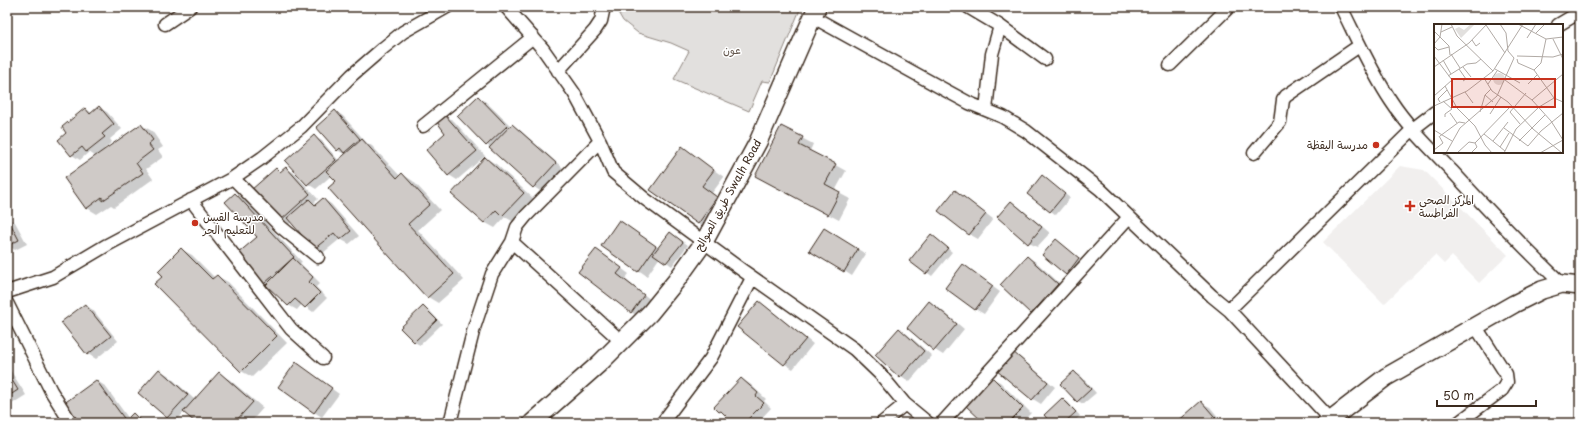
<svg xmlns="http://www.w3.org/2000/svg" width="1587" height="430" viewBox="0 0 1587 430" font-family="'Playpen Sans','Playpen Sans Arabic',sans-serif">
  <rect width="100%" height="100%" fill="#fff"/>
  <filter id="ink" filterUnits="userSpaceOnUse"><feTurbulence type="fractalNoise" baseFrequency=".025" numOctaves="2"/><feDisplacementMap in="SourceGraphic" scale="8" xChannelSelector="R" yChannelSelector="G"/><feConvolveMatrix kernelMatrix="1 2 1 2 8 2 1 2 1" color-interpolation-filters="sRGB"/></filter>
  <g filter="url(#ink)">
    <!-- built -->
    <path fill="#f1efee" d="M1400 166 1424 170 1508 255 1479 283 1452 256 1444 264 1435 255 1384 304 1323 242Z"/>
    <!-- green -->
    <path fill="#e2e0de" stroke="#8e857e" d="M617 7H801L770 82 762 81 749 111 674 79 689 51 671 43 638 33 623 21 616 9Z"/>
    <!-- shadow -->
    <path fill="#0003" d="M478 97 486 102 511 126 512 125 520 130 563 168 542 192 534 187 487 145Z
      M99 108 107 112 122 129 110 139 112 142 104 149 105 150 141 125 152 131 163 147 158 150 163 157 146 169 153 179 114 207 111 205 97 214 87 208 96 157 89 152 80 160 72 155 68 133 86 109 92 113Z
      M335 111 343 116 367 143 372 146 400 176 402 174 413 181 440 210 418 230 464 280 438 303 428 297 332 175 316 189 308 184 314 137 322 141 339 161 346 155 337 150Z
      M446 116 454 121 485 156 457 180 449 175Z
      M781 127 813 144 810 151 846 171 835 191 850 199 839 220 766 182Z
      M682 148 724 177 712 193 727 204 709 230 698 224Z
      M485 158 496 164 534 199 514 222 505 217 495 228 484 222Z
      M286 168 294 173 318 199 314 203 317 204 323 199 331 204 359 236 349 244 340 239 323 253 315 248 292 222 288 225 280 220 276 169 282 172Z
      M1047 180 1070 198 1056 215 1028 193Z
      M956 191 993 219 978 239 969 234Z
      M236 194 244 199 302 262 300 263 320 283 316 287 327 298 313 312 302 304 297 310 288 305 265 283 258 237Z
      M1011 202 1019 207 1050 233 1037 247 1029 243Z
      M7 218 15 222 27 244 15 250 10 247 7 249Z
      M620 221 659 248 671 233 688 245 672 266 660 257 647 276 603 246Z
      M824 229 866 254 852 276 811 250Z
      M936 239 952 252 932 276 911 261Z
      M1056 240 1084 262 1072 277 1067 274Z
      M181 249 192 255 215 278 217 276 228 282 287 343 252 377 241 371 164 276Z
      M597 250 629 274 625 279 652 301 639 317 631 312Z
      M1027 257 1036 262 1066 289 1040 317 1032 313Z
      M964 266 1000 292 984 314 975 309Z
      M759 302 767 307 813 344 793 369 785 364 739 327Z
      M929 302 938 307 964 329 943 355 935 350Z
      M85 305 93 310 118 341 96 359 88 354Z
      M424 307 429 310 442 324 420 345 414 342Z
      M899 330 907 334 932 356 909 382 901 377 876 355Z
      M1012 353 1020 357 1055 387 1041 404 1033 399 997 370Z
      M296 363 339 394 322 417 314 412Z
      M7 365 26 395 7 407Z
      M159 370 168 375 195 400 219 373 230 380 263 408 250 423H197L184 412 176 422 167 417Z
      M1074 372 1080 375 1096 393 1083 404 1078 401 1062 384Z
      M991 378 1000 382 1031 413 1021 423H985Z
      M742 379 750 384 766 399 764 401 771 408 757 423H730L728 416 715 407Z
      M97 381 105 386 129 419 133 415 146 423H78Z
      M1062 399 1068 402 1080 416 1073 423H1052Z
      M1201 403 1210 407 1223 423H1178Z"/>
    <!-- building -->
    <path fill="#cfcac7" stroke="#3b2a1e" d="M478 96 507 126 486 146 457 116Z
      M99 106 114 124 102 134 105 137 86 152 82 147 71 156 58 140 66 133 62 127 85 108 90 114Z
      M335 110 360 139 344 153 340 148 337 151 316 127Z
      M445 115 477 151 448 176 426 150 445 133 437 122Z
      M141 124 153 140 148 144 153 150 136 163 143 173 102 201V197L86 209 64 178Z
      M512 124 556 163 533 188 489 148Z
      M781 126 803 137 799 145 836 164 825 184 840 192 828 215 755 176Z
      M314 135 336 160 307 185 285 161Z
      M362 139 397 178 402 173 430 204 408 224 454 274 427 298 328 188 336 181 326 171Z
      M682 146 714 170 702 186 717 197 698 224 650 190Z
      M485 157 524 193 502 216 496 210 484 223 451 194Z
      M286 167 310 194 280 221 251 190 276 168 280 172Z
      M1042 175 1065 194 1050 212 1027 194Z
      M955 190 986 214 969 235 938 211Z
      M235 193 294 257 264 284 237 254 257 237 225 202Z
      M323 198 351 231 340 240 334 233 314 249 287 218 309 199 315 205Z
      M1011 201 1042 227 1028 244 997 217Z
      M7 217 19 240 7 246Z
      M619 220 656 246 638 272 601 246Z
      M824 228 858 249 844 272 809 251Z
      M670 232 683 242 666 263 653 254Z
      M931 234 948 248 926 274 909 261Z
      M1056 239 1079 258 1066 275 1042 255Z
      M181 248 212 279 217 275 277 336 241 372 154 284 163 276 158 271Z
      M596 249 622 268 617 274 644 295 631 313 578 272Z
      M1027 256 1058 284 1031 314 1000 285Z
      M293 258 313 277 309 282 320 293 305 308 295 299 288 306 266 285Z
      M963 264 993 286 975 310 945 288Z
      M759 301 806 339 784 365 737 327Z
      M929 301 957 324 934 351 907 328Z
      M85 304 111 336 87 355 61 322Z
      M423 306 437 320 414 342 400 328Z
      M899 328 924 351 900 378 875 355Z
      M1012 351 1048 382 1032 400 996 370Z
      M296 362 332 388 314 413 278 387Z
      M159 369 188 395 167 418 138 393Z
      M1074 371 1091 389 1077 402 1060 384Z
      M7 372 18 390 7 397Z
      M219 372 253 402 234 423H196L183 412Z
      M991 376 1023 408 1008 423H984L964 404Z
      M741 378 758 393 756 396 764 403 744 423H729L725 419 727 417 721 411 719 412 714 407Z
      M96 380 126 421 123 423H77L63 404Z
      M1062 398 1076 412 1064 423H1051L1044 415Z
      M1201 401 1220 423H1176Z
      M133 413 143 423H123Z"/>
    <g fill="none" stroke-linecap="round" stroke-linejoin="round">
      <!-- street casing -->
      <g stroke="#3b2a1e" stroke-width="15">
        <path id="street" d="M506 7 543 49 574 93 600 141 613 172 645 199 742 270 854 349 881 375 905 404 928 423
          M968 7 1000 26 1045 59
          M1341 7C1357 39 1371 71 1391 101 1408 127 1431 149 1452 171 1488 210 1524 248 1562 284
          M813 17 945 90 969 103 1003 117 1026 131 1100 189 1212 296 1229 310 1334 423
          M165 24 190 7
          M1558 25 1580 12
          M1170 65 1229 7
          M558 71 595 30 601 21 604 7
          M986 110 992 54 1000 26
          M423 126 533 37
          M600 141 526 216 517 227 512 242 621 341
          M1254 153 1280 122 1283 100 1286 96 1359 46
          M233 178 281 227 318 257
          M191 200 291 329 323 358
          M7 292 53 277 107 245 233 178 262 158 301 127 352 75 382 49 403 32 447 7
          M7 303 51 391 71 423
          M1229 310 1413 129 1435 112
          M450 423 474 328 492 274 512 242
          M662 423 711 358 752 278
          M882 423 905 404
          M942 423 1129 217
          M1458 423 1502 390 1507 382 1506 374 1476 327"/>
      </g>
      <!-- secondary casing -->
      <g stroke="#3b2a1e" stroke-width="20">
        <path id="secondary" d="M532 423 600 363 650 313 676 281 704 242 758 142 817 7
          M1326 423 1386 377 1514 304 1542 290 1562 284 1580 286"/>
      </g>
      <!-- street -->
      <use href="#street" stroke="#fff" stroke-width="12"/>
      <!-- secondary -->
      <use href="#secondary" stroke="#fff" stroke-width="17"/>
    </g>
  </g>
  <!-- markers -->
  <g fill="#c8321e" stroke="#fff" stroke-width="1.5">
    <circle cx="1376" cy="145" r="4"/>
    <path d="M1408 200h4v4h4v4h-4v4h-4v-4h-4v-4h4z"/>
    <circle cx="195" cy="223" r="4"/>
  </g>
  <g text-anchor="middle" stroke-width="3" stroke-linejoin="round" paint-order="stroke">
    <!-- park labels -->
    <g font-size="11" fill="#65584e" stroke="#fff">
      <text x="732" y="54">عون</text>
    </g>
    <!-- poi labels -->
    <g font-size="11" fill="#3b2a1e" stroke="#fff" text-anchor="start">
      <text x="1368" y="149" text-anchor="end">مدرسة اليقظة</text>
      <text x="1419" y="204">المركز الصحي<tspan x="1419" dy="13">الفراطسة</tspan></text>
      <text x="203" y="221">مدرسة القبس<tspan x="203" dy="13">للتعليم الحر</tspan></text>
    </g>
    <!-- street labels -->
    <g font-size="11" fill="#3b2a1e" stroke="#fff">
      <text transform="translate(728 195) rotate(-61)" y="4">طريق الصوالح Swalh Road</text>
    </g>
  </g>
  <!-- overview -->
  <g transform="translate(1434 24)">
    <rect width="129" height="129" fill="#fff"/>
    <path d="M37 0H41L27 14 21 5 25 3 30 6ZM59 55a6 6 0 1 1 12 0a6 6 0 1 1-12 0Z" fill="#e2e0de"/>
    <path fill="none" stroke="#b1aaa5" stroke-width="1" d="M17 0 23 12 59 47M66 0 72 9 74 27 80 34M84 0 112 15 129 13M52 1 71 29M0 7 15 22 16 31M7 8 18 3M102 9 111 0M93 14 102 0M119 15 129 35M38 16 42 22 46 19M0 20 6 13 8 0M0 22 4 26 15 23M17 30 26 44M0 32 18 56 0 72M83 32 119 33 129 30M83 35 84 39 100 46 120 74M9 36 17 50M0 43 35 19 53 0M29 43 37 53M25 45 32 55 29 57M61 45 86 59M100 46 107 39 112 15M14 52 33 40 42 39 47 35M50 54 58 67 74 78 99 105 128 129M71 56 98 76 117 97 129 116M54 60 63 47M94 60 103 51M11 62 23 84 41 102 51 121 58 129M57 65 51 71 59 78M31 68 39 79M98 76 129 50M9 77 18 85 11 90V93M6 78 4 75 13 66M0 82 33 67 59 47 89 0M46 88 51 71M16 89 23 99M56 90 67 73M86 100 76 88 92 69M70 104 94 122 107 107 129 89M0 106 18 117M50 110 71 127M6 112 25 98 31 99M59 117 74 98M85 117 111 91M41 119 77 82M66 123 75 109M0 126 9 119 5 112M12 129 26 104 63 72 80 34M23 129 35 118 41 119M37 129 43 123 41 119M70 129 82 105 105 83 120 74 129 78M106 129 129 116"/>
    <path fill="#c8321e" fill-opacity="0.15" stroke="#c8321e" stroke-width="2" d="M18 55H121V83H18Z"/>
    <rect width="129" height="129" fill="none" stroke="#3b2a1e" stroke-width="2"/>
  </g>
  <!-- margin -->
  <rect width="1587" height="430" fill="none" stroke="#fff" stroke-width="24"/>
  <rect x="12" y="12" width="1563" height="406" fill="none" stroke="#3b2a1e" stroke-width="1.5" filter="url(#ink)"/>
  <!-- scale -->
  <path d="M1437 400v6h99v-6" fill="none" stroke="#3b2a1e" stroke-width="2"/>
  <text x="1443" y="400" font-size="12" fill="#3b2a1e" stroke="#ffffff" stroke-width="3" paint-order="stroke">50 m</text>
</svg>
